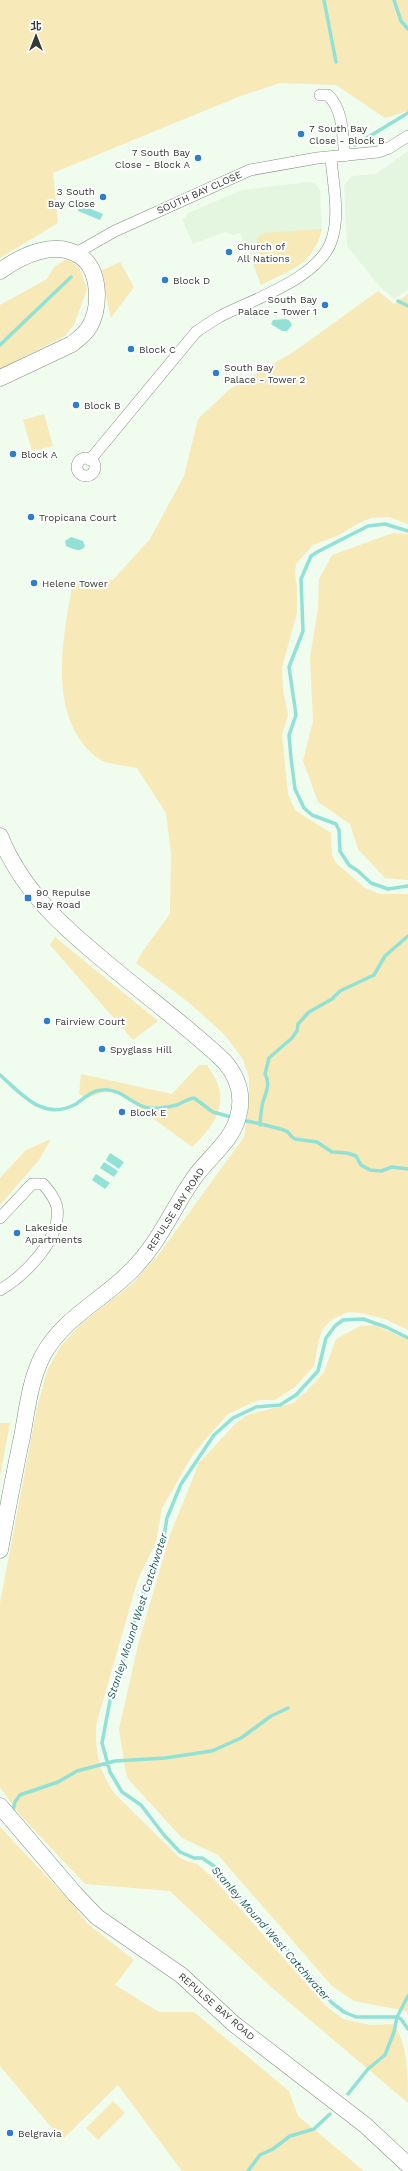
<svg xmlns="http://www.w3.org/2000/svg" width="408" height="2171" viewBox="0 0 408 2171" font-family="'Work Sans','Noto Sans TC',sans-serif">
  <rect width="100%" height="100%" fill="#f0fced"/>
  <!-- built -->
  <path fill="#e4f6e0" d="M408 151V289L394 299 380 287 347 246 344 185 352 176 376 174Z
    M309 182 316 184 320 191 322 229 318 242 306 261 261 285 240 233 234 235 225 232 193 244 182 219 187 216 186 214 242 190Z"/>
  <!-- green -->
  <path fill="#f7e9b8" d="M0 0H408V111L385 118 336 85 280 83 238 97 53 173 58 223 0 258Z
    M322 229C312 266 293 268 261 285L254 264 263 260 257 245V238L263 233Z
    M67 259 79 267 87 289 74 325 65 336 0 369V305L47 279 54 267Z
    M120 262 134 287 111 318 100 271Z
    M378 291 394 304 408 294V524L389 517 371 518 359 523 339 535 313 545 296 564 295 574 297 587V613L282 667 283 689 288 715 282 735 288 794 295 810 331 833 332 855 336 863 365 888 379 894H408V1330L385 1319 361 1313 348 1312 331 1320 323 1329 319 1339 314 1366 295 1387 275 1400H259L228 1414 204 1441 192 1456 162 1508 156 1542 138 1579 96 1725C95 1751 99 1772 115 1794L181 1859 197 1864 212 1877 325 2005 343 2019 370 2025 393 2024C408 2042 408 2077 408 2103L271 1987 170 1891 85 1884 20 1815 0 1787V1603L37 1408 47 1371 60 1347 82 1323 132 1284 159 1254 244 1137 249 1105V1078L243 1059 223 1033 187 1001 136 963 145 948 170 914 171 853 166 813 137 768C128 766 106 764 99 759 45 719 63 638 73 582L113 580 150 539 184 476 198 419 230 389 295 351Z
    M44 414 53 446 32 451 23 420Z
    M393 533 408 534V880L385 878 358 849 350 824 318 802 303 761 313 721 310 657 318 609 319 579 332 555Z
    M55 937 158 1021 133 1040 50 945Z
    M199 1065H207C211 1072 216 1078 218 1085 227 1110 209 1131 192 1147L112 1088 88 1098 79 1094 81 1074 172 1094Z
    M51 1139 39 1160 0 1205V1178L26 1150Z
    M375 1325 408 1340V2015L406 2011 354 2001 332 1986 218 1855 182 1838 129 1780 126 1774 119 1729 139 1641 170 1535 199 1463 234 1425 247 1415 293 1403 306 1392 324 1372 336 1339 360 1326Z
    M0 1423H10L0 1476Z
    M0 1827 69 1900 88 1924 134 1960 115 1985 159 2012H194L289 2091 298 2116 364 2171H182L118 2085 62 2140 0 2066Z
    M113 2101 125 2113 98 2140 86 2128Z"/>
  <!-- water -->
  <path fill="#92e1d6" d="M82 202 84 206 103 214 100 220 78 211V204Z
    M286 319 290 321 292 325 287 331H282L271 324 273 320Z
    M71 537 83 541 85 546C82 553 72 549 66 546L65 541Z
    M110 1153 124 1162 119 1169 106 1160Z
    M104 1162 118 1171 114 1177 100 1168Z
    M96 1174 110 1183 105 1189 92 1180Z"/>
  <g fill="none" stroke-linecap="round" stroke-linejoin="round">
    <!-- stream -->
    <path stroke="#92e1d6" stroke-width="3.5" d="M324 0 336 62
      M394 0 401 21 408 29
      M355 145 408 113
      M398 301 408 306
      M0 345 71 277
      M408 531 385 524 368 526 319 551 311 556 301 579 303 631 289 667 296 715 289 735 291 758 295 789 304 808 312 815 336 824 339 830 340 851 349 865 358 871 371 883 388 889 408 886
      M0 1075C22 1094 43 1122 76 1104 85 1098 90 1091 102 1090 123 1088 132 1106 149 1108 158 1109 168 1107 177 1105 182 1103 187 1099 194 1098L213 1112 231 1117
      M246 1121C253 1122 284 1129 288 1132 290 1135 291 1137 295 1139L317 1142 332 1152 347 1153 356 1156 361 1165 370 1170 381 1171 392 1167 408 1169
      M260 1125C260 1121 262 1102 264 1099 267 1090 270 1083 265 1074L269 1058 292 1038 297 1031 298 1024 309 1012 332 999 340 991 374 975 385 956 408 936
      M408 1338 386 1327 363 1319 343 1320 335 1326 326 1338 318 1371 296 1395 280 1405 256 1407 233 1418 214 1435 181 1484 167 1518 163 1542 151 1570 127 1644 120 1677 112 1690 102 1743 110 1772 122 1792 141 1805 164 1835 180 1852 194 1858H202L217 1868 232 1889 317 1983 331 2002 344 2012 356 2017H397L401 2019 408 2029
      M13 1810 15 1802 20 1795 58 1782 77 1771 115 1761 165 1758 212 1751 241 1738 271 1716 288 1708
      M348 2094 368 2069 385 2055 394 2032 397 2017 408 1996
      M248 2171 260 2155 273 2149 290 2136 314 2129 330 2114"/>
    <!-- street casing -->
    <g stroke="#848f81" stroke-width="12">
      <path id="street" d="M320 95H328C344 111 342 135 345 156
        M76 253 115 231 250 170 317 158 378 152 389 148 408 136
        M77 467a9 9 0 1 1 18 0a9 9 0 1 1-18 0Z
        M90 460 196 332C203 327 211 322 219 317 251 300 321 278 332 239 340 214 333 184 331 158
        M0 1218 32 1184H43C49 1191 55 1198 57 1207 62 1239 24 1276 0 1290"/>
    </g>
    <!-- secondary casing -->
    <g stroke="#848f81" stroke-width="17">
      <path id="secondary" d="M0 271C21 256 55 239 80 256 101 270 101 310 88 329 84 335 78 339 72 344L0 378
        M0 836C22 891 63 927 108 964 146 996 188 1027 224 1061 238 1077 244 1096 238 1117 232 1141 208 1158 194 1178 172 1209 160 1242 132 1270 103 1300 64 1317 43 1355 30 1380 27 1410 22 1437 14 1474 7 1512 0 1550
        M0 1806 75 1894 97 1917 181 1975 234 2024 365 2125 408 2165"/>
    </g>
    <!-- street -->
    <use href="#street" stroke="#fff" stroke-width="11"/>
    <!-- secondary -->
    <use href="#secondary" stroke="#fff" stroke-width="16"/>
  </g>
  <!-- markers -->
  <g fill="#2f7dcd" stroke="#fff" stroke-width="1.5">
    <circle cx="301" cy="134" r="4"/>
    <circle cx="198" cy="158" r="4"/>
    <circle cx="103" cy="197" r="4"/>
    <circle cx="229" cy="252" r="4"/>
    <circle cx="165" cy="280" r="4"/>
    <circle cx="325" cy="305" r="4"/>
    <circle cx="131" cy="349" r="4"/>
    <circle cx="216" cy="373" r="4"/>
    <circle cx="76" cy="405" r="4"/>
    <circle cx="13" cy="454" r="4"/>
    <circle cx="31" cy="517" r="4"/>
    <circle cx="34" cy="583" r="4"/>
    <rect x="24" y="894" width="8" height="8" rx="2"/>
    <circle cx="47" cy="1021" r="4"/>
    <circle cx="102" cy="1049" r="4"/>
    <circle cx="122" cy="1112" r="4"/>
    <circle cx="17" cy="1233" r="4"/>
    <circle cx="10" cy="2133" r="4"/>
  </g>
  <g text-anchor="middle" stroke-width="4" stroke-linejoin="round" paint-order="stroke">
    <!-- poi labels -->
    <g font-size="10" fill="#353a34" stroke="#fff" text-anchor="start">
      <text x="309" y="132">7 South Bay<tspan x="309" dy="12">Close - Block B</tspan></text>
      <text x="190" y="156" text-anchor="end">7 South Bay<tspan x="190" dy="12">Close - Block A</tspan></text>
      <text x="95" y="195" text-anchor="end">3 South<tspan x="95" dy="12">Bay Close</tspan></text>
      <text x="237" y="250">Church of<tspan x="237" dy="12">All Nations</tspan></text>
      <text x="173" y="284">Block D</text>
      <text x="317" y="303" text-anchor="end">South Bay<tspan x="317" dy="12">Palace - Tower 1</tspan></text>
      <text x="139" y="353">Block C</text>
      <text x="224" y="371">South Bay<tspan x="224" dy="12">Palace - Tower 2</tspan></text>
      <text x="84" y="409">Block B</text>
      <text x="21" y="458">Block A</text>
      <text x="39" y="521">Tropicana Court</text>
      <text x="42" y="587">Helene Tower</text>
      <text x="36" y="896">90 Repulse<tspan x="36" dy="12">Bay Road</tspan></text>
      <text x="55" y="1025">Fairview Court</text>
      <text x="110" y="1053">Spyglass Hill</text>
      <text x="130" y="1116">Block E</text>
      <text x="25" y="1231">Lakeside<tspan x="25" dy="12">Apartments</tspan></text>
      <text x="18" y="2137">Belgravia</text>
    </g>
    <!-- street labels -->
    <g font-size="10" fill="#353a34" stroke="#fff">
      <text transform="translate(199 192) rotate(-24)" y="4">SOUTH BAY CLOSE</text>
      <text transform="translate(175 1209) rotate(-57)" y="4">REPULSE BAY ROAD</text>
      <text transform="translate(217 2006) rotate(41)" y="4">REPULSE BAY ROAD</text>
    </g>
    <!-- water labels -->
    <g font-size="11" font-style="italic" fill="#21625a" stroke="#fff">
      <text transform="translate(137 1616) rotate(-72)" y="4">Stanley Mound West Catchwater</text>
      <text transform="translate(271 1933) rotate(49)" y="4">Stanley Mound West Catchwater</text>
    </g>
  </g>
  <!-- north arrow -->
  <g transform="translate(36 36)" stroke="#ffffff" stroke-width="3" paint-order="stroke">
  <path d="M0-3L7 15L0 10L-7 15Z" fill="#353a34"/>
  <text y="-6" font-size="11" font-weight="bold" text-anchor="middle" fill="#353a34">北</text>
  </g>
</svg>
